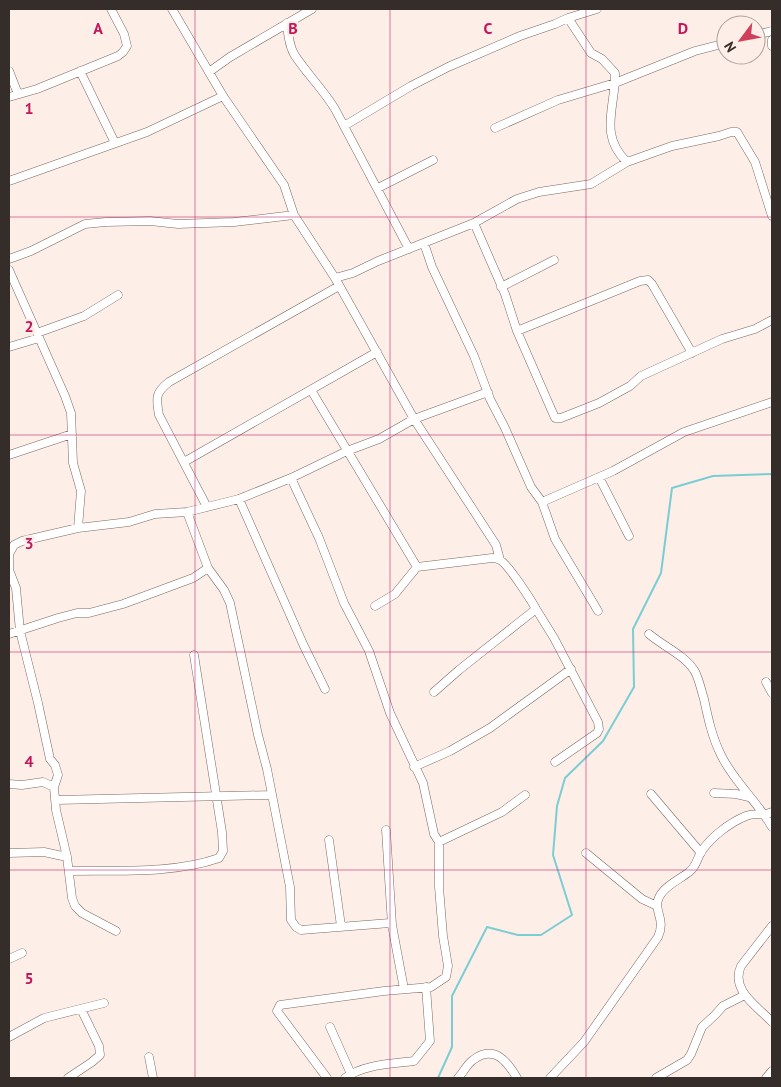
<svg xmlns="http://www.w3.org/2000/svg" width="781" height="1087" viewBox="0 0 781 1087" font-family="'PT Sans',sans-serif">
  <rect width="100%" height="100%" fill="#feeee8"/>
  <g fill="none" stroke-linecap="round" stroke-linejoin="round">
    <!-- stream -->
    <path stroke="#7bcdd4" stroke-width="2" d="M438 1078 452 1047V996L487 927 518 935H541L572 915 553 855 557 806 565 778 603 741 634 687 633 629 661 573 672 488 713 476 772 474"/>
    <!-- street casing -->
    <g stroke="#796961" stroke-width="9">
      <path id="street" d="M172 9 223 96 284 185 294 215 335 278 414 419 496 545 500 560
        M568 18 597 9
        M287 23C288 34 289 45 294 54 306 73 323 89 335 109L409 249
        M756 35 772 31
        M772 40V46
        M9 71 18 94
        M80 71 115 143
        M209 72 230 57 312 9
        M9 97 37 89 118 56 123 52 127 46 124 34 111 9
        M344 126 411 86 448 67 520 36 555 24 568 18 591 53 602 59 615 73C616 106 598 135 627 162
        M495 128 558 100 615 83 695 51 726 43
        M9 181 147 132 223 96
        M378 188 433 160
        M474 223 505 294 517 331 555 418H561L599 403 630 386 641 376 722 339 755 329 772 320
        M424 243 432 267 474 356 490 399 505 428 531 487 542 502 555 539 598 611
        M9 259 31 251 85 224 106 222 150 221 178 224 234 222 294 215
        M9 270 65 396 71 413 73 463 81 491 78 528
        M335 278 353 273 378 261 474 223 517 199 539 192 591 184 627 162 672 146 719 136 731 132H737L755 162 772 216
        M501 287 554 260
        M517 331 640 281 648 280 652 284 692 353
        M37 333 84 316 118 295
        M9 347 39 338
        M311 390 417 567
        M9 455 72 434
        M184 462 377 352
        M599 477 629 536
        M291 478 319 538 344 603 369 651 390 713 423 783 434 834 439 842V887L443 936 448 966 446 977 431 987 384 991 280 1005 277 1011 327 1078
        M239 499 303 644 325 689
        M542 502 613 471 684 432 772 402
        M207 507 159 415C156 398 155 393 169 382L339 286
        M187 512 208 568 224 590 230 603 258 735 267 769 290 887 291 920 296 927 301 930 390 923 392 925 404 989
        M9 554 14 545 22 541 78 528 129 522 155 514 187 512 239 499 291 478 347 451 379 439 414 419 488 392
        M9 555V570L16 588 20 631 38 703 50 759 55 765 58 775 54 787 56 810 67 857 72 898 75 906 82 913 116 931
        M375 606 395 594 417 567 492 558C493 558 499 559 500 560 508 564 531 600 536 609L459 670 434 692
        M536 609 554 638 598 722 599 729 597 733 555 762
        M9 634 58 618 77 613H89L123 604 193 578 208 568
        M649 634C663 646 684 655 694 670 699 678 701 690 704 699 708 718 712 737 721 755 734 782 757 801 772 827
        M766 682 772 693
        M414 767 450 751 490 728 571 669
        M9 784 22 785 43 782 54 787
        M714 793 736 794 749 797
        M651 794 701 853
        M57 800 271 795
        M386 830 392 925
        M329 840 341 926
        M439 842 502 812 525 795
        M9 853 44 852 67 857
        M586 853 642 899 657 906
        M69 871C117 870 174 874 219 858L223 851 222 832 194 655
        M772 926 741 966C730 990 757 1006 772 1022
        M9 959 22 953
        M330 1027 351 1074
        M9 1037 44 1018 104 1003
        M149 1057 153 1078
        M68 1078 92 1062 100 1055 99 1046 81 1009
        M345 1078C364 1064 392 1064 414 1061L430 1041 426 987
        M458 1078C463 1073 467 1064 473 1060 494 1044 507 1061 517 1078
        M550 1078 584 1042 658 937C666 919 654 912 658 900 662 887 679 880 689 872 696 867 697 859 701 852 711 837 729 823 746 816 756 812 763 817 772 812
        M656 1078 687 1060 691 1054 702 1027 715 1015 723 1006 745 995
        M766 1078 772 1071"/>
    </g>
    <!-- street -->
    <use href="#street" stroke="#fff" stroke-width="8"/>
  </g>
  <!-- grid -->
  <path fill="none" stroke="#c2185b" stroke-width="1" stroke-opacity="0.55" d="M195 9V1078M390 9V1078M586 9V1078M9 217H772M9 435H772M9 652H772M9 870H772"/>
  <g font-size="16" text-anchor="middle" font-weight="bold" fill="#c2185b" stroke="#feeee8" stroke-width="5" stroke-linejoin="round" paint-order="stroke">
    <text x="98" y="34">A</text>
    <text x="293" y="34">B</text>
    <text x="488" y="34">C</text>
    <text x="683" y="34">D</text>
    <text x="29" y="114">1</text>
    <text x="29" y="332">2</text>
    <text x="29" y="549">3</text>
    <text x="29" y="767">4</text>
    <text x="29" y="984">5</text>
  </g>
  <!-- border -->
  <rect width="781" height="1087" fill="none" stroke="#342d2a" stroke-width="20"/>
  <!-- north arrow -->
  <g transform="translate(741 40) rotate(238)"><circle r="24" fill="#feeee8" stroke="#ada19c"/>
  <path d="M0-4L9 19L0 12L-9 19Z" fill="#d0405c"/>
  <text y="-8" font-size="14" font-weight="bold" text-anchor="middle" fill="#342d2a">N</text>
  </g>
</svg>
